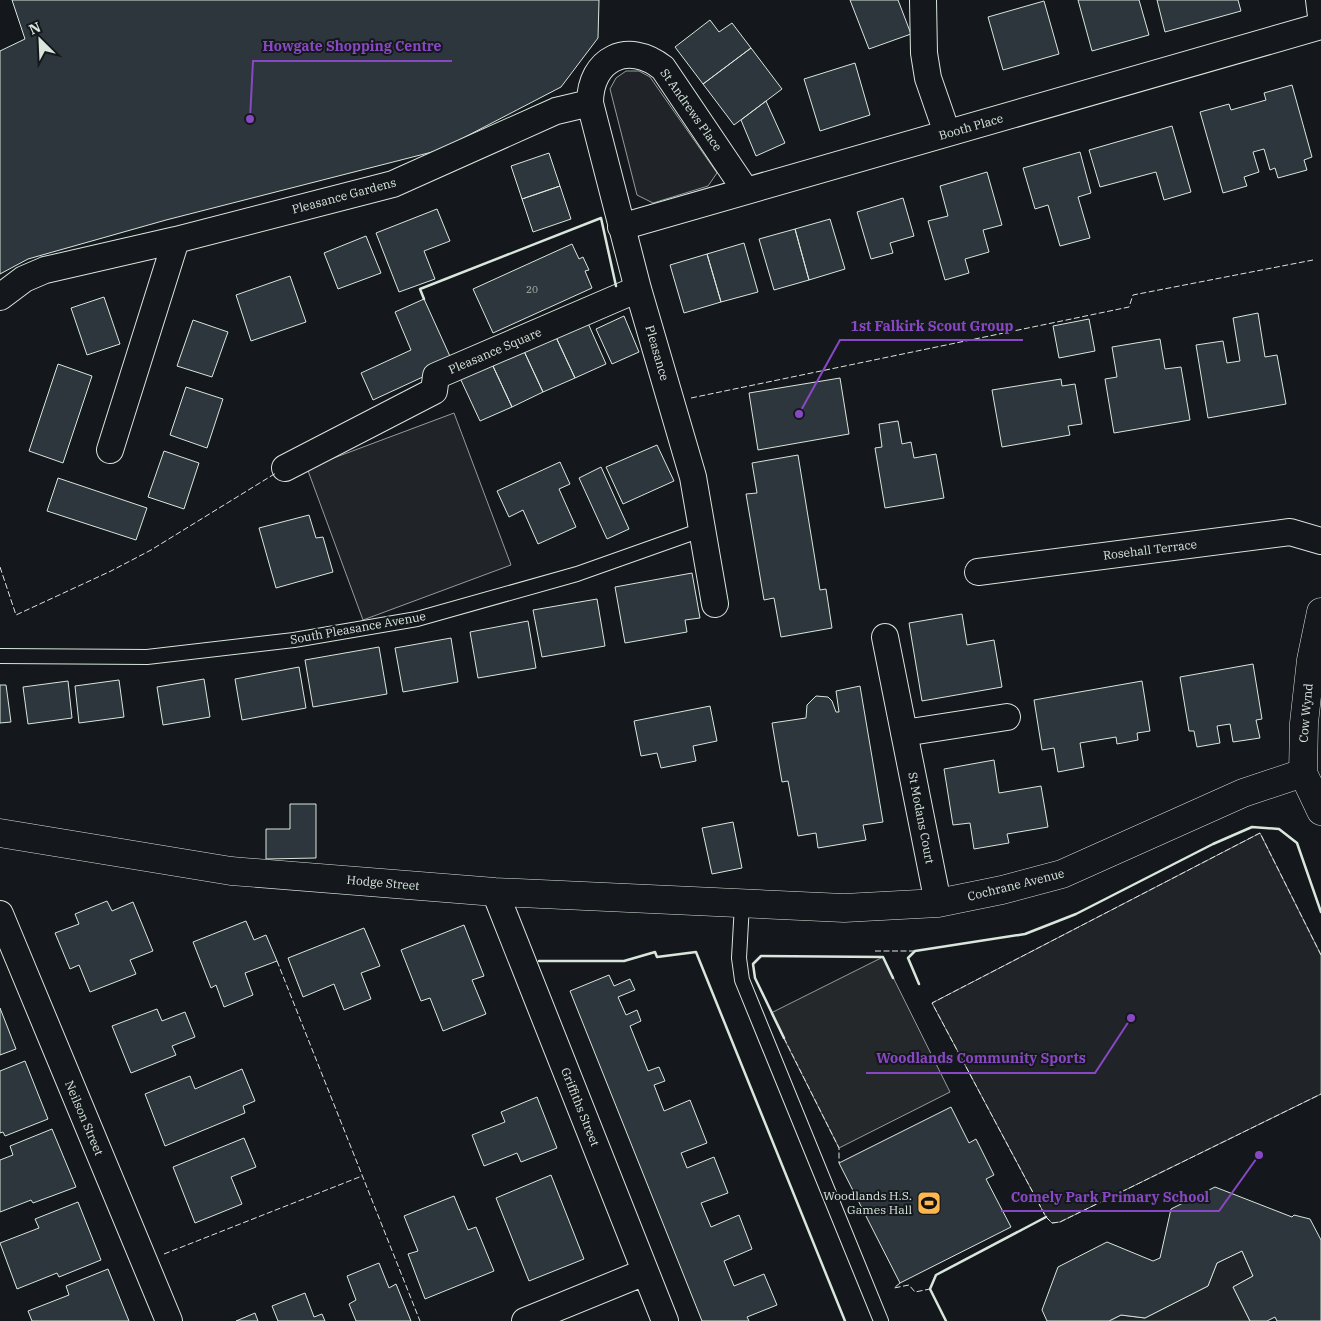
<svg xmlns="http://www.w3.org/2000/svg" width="1321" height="1321" viewBox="0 0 1321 1321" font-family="'IBM Plex Serif',serif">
  <rect width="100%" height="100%" fill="#14181c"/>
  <!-- green -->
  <path fill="#202428" stroke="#939e99" d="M626 71H639L650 77 717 173 708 186 653 203 637 195 610 89 616 78Z
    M454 413 511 565 363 620 307 468Z
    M1260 833 1321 955V1094L1060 1222 1052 1223 1046 1217 932 1003Z
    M1242 1251 1253 1276 1233 1287 1250 1321H1109L1121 1315 1145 1318 1208 1286 1217 1263Z"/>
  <!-- parking -->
  <path fill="#24282b" stroke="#939e99" d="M883 957 950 1092 839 1148 771 1013Z"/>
  <!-- building -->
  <path fill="#2c363c" stroke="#d8e6dc" d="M12 0H599L598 38 561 87 440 150 166 220 28 259 0 274V51L25 39Z
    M850 0H898L911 34 869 49Z
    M1078 0H1139L1149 35 1092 51Z
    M1157 0H1238L1241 11 1165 32Z
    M1044 1 1059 54 1003 70 988 17Z
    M710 20 719 32 732 23 751 48 703 84 675 47Z
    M751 48 782 89 734 125 703 84Z
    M855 63 870 115 820 131 804 79Z
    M1292 85 1312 157 1304 160 1307 170 1278 178 1275 168 1270 170 1264 149 1253 152 1259 172 1244 177 1247 186 1223 193 1200 112 1229 104 1231 110 1266 100 1264 93Z
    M766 101 785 143 756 156 741 120Z
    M1172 126 1191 192 1164 200 1156 172 1100 187 1089 150Z
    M1080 152 1091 193 1078 197 1090 238 1060 246 1048 205 1035 209 1023 168Z
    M549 153 560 186 522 199 511 166Z
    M987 172 1002 225 983 230 989 252 965 259 969 273 945 280 928 221 948 216 940 186Z
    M560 186 571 219 533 232 522 199Z
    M903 198 914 236 890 243 893 253 871 259 857 212Z
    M437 209 450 241 424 251 435 279 399 292 376 233Z
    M830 219 845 269 809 280 795 229Z
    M795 229 809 280 774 290 759 239Z
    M366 236 381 273 338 289 324 253Z
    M744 243 758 292 721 302 707 254Z
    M572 244 579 259 583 257 589 270 585 271 592 288 493 333 473 289Z
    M707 254 721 302 684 313 670 265Z
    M290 276 306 322 251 341 236 295Z
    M104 297 120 344 87 355 71 308Z
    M424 299 453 363 373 400 361 373 411 350 395 312Z
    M1258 313 1265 357 1277 355 1286 404 1208 418 1196 345 1223 341 1227 363 1240 361 1233 318Z
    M624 316 639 352 612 364 596 329Z
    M1089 319 1095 351 1059 358 1053 326Z
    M193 320 228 332 212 377 177 366Z
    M587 321 606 364 575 378 555 335Z
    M555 335 575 378 543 392 523 349Z
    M1160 339 1165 369 1181 367 1190 420 1114 433 1105 379 1117 377 1112 347Z
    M523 349 543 392 512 407 492 364Z
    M58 364 92 376 63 463 29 451Z
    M492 364 512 407 480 421 460 378Z
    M840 378 849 434 758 450 749 393Z
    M1061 379 1062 386 1075 384 1082 424 1068 426 1070 435 1002 447 992 390Z
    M186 387 223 399 207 448 170 435Z
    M898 421 902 444 911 442 914 458 936 454 944 498 885 508 875 448 882 447 879 424Z
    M657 445 674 481 623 504 606 467Z
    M164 451 199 463 184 509 148 497Z
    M798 455 820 590 826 589 832 628 781 637 774 598 764 600 746 494 757 493 752 463Z
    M560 462 570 484 559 489 576 527 538 544 523 510 509 517 497 491Z
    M601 467 629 529 607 539 579 478Z
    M58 478 147 508 136 540 47 511Z
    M309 515 316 538 323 537 333 572 276 588 259 528Z
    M692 573 700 618 685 620 687 632 625 643 615 587Z
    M597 599 605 646 542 657 533 610Z
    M962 614 967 645 994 640 1002 687 922 701 909 623Z
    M528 621 536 668 478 678 470 632Z
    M451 638 458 682 403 692 395 648Z
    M379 647 387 694 313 707 305 660Z
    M1253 664 1262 719 1256 720 1260 738 1233 742 1230 724 1217 726 1220 743 1197 747 1194 731H1189L1180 677Z
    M299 667 306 708 242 720 235 679Z
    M204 679 210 717 163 725 157 687Z
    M119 680 124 717 79 723 75 686Z
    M68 681 72 718 28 724 23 687Z
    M1142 681 1150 731 1137 733 1138 740 1117 744 1116 737 1080 743 1084 767 1058 772 1054 748 1042 750 1034 700Z
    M0 685H6L11 722 0 723Z
    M860 686 883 822 863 825 866 840 818 848 816 833 798 836 788 781 782 782 772 723 806 718 807 705 816 696 828 697 832 701 836 712H839L836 691Z
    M710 706 717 741 693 746 696 761 661 768 657 753 641 756 634 721Z
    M994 760 999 793 1041 786 1048 827 1007 834 1009 843 974 849 970 823 953 825 944 769Z
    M290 804H316V858L266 859V829H290Z
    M733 822 742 868 712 874 702 828Z
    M107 901 112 911 133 902 153 951 130 960 136 974 90 992 79 965 70 969 55 933 79 924 75 914Z
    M246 921 254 940 266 935 277 961 245 973 253 995 224 1007 216 985 211 988 193 942Z
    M464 925 484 976 472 980 486 1014 443 1031 430 998 421 1001 401 950Z
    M364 928 380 966 361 973 371 999 344 1010 334 984 303 997 288 958Z
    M609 975 614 986 630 979 635 990 618 997 626 1015 637 1010 641 1021 630 1026 648 1071 659 1067 665 1081 654 1085 664 1111 690 1100 707 1143 681 1153 687 1168 714 1157 728 1193 701 1203 711 1227 739 1215 752 1249 724 1261 734 1286 764 1274 777 1305 747 1317 749 1321H702L570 991Z
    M0 1008 16 1049 0 1055Z
    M157 1009 162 1021 185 1012 195 1037 172 1046 176 1055 131 1073 112 1026Z
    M25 1061 48 1119 5 1136 3 1132 0 1133V1071Z
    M242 1069 255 1101 243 1106 245 1113 165 1146 145 1094 190 1076 195 1089Z
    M537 1097 557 1148 521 1162 517 1153 484 1166 472 1135 505 1122 501 1112Z
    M951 1107 969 1143 976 1139 994 1175 986 1179 1011 1227 900 1283 839 1163Z
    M52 1129 76 1187 33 1203 31 1200 0 1212V1160L13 1155 10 1146Z
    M244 1138 256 1167 231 1177 242 1204 195 1223 173 1167Z
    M551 1175 584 1259 529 1281 496 1198Z
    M1215 1187 1292 1217 1294 1215 1310 1219 1321 1240V1321H1277L1275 1317 1267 1321H1250L1233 1287 1253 1276 1242 1251 1217 1263 1208 1286 1145 1318 1121 1315 1109 1321H1047L1042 1310 1058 1267 1107 1242 1153 1261 1160 1258 1171 1209Z
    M454 1196 468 1230 476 1227 494 1271 425 1299 408 1254 418 1251 404 1216Z
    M78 1202 101 1260 59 1277 57 1273 17 1289 0 1243 39 1228 35 1219Z
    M379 1263 389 1288 396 1284 411 1321H356L349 1304 356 1300 347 1276Z
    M108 1269 129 1321H32L28 1311 69 1295 66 1286Z
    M305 1293 314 1317 322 1314 325 1321H278L272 1306Z
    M255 1313 258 1321H236Z"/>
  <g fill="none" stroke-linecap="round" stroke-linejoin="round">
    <!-- service casing -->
    <g stroke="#d8e6dc" stroke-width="16">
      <path id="service" d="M0 656 147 657 294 640 417 619 577 574 704 529
        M742 904 739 958 742 980 881 1321"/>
    </g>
    <!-- minor casing -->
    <g stroke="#d8e6dc" stroke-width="28">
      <path id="minor" d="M923 0 924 53 928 78 947 133
        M1319 0 1321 16
        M621 227 1321 26
        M0 297 24 279 45 270 176 240 393 184 556 111 590 103
        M110 450 176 240
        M285 468 434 391 436 376 638 289
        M978 572 1290 532 1321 541
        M715 604 693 477 638 289 590 103C590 59 628 40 663 68L746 191
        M885 637 938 903
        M904 733 1007 717
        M495 892 665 1321
        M0 914 169 1321
        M525 1321 645 1272"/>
    </g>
    <!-- secondary casing -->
    <g stroke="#d8e6dc" stroke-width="29">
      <path id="secondary" d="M1321 612 1311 660 1304 723 1303 773 1321 811
        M0 833 231 871 495 892 844 908 938 903 1002 890 1062 874 1243 793 1303 773"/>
    </g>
    <!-- service -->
    <use href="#service" stroke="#14181c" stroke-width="14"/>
    <!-- minor -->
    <use href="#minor" stroke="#14181c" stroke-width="26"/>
    <!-- secondary -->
    <use href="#secondary" stroke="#14181c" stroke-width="28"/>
    <!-- fence -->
    <path stroke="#d8e6dc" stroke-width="1" stroke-dasharray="6 2.5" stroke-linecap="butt" d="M691 398 1129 307 1133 295 1313 260
      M0 567 16 615 111 571 151 550 276 473
      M875 951H915
      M1321 955 1260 833 932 1003 1046 1217 1052 1223 1060 1222 1321 1094
      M277 961 420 1321
      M784 1038 839 1148V1163
      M164 1254 362 1176
      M900 1283 894 1288 909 1285 915 1292 930 1289"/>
    <!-- wall -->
    <path stroke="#d8e6dc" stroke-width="2.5" d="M424 299 420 289 601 218 616 286
      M539 961H624L655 952 657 957 696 952 845 1321
      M919 984 908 958 915 951 1025 934 1076 914 1213 844 1252 827 1279 829 1297 843 1321 912
      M784 1038 755 978 753 964 761 956 883 957 893 978
      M946 1321 930 1289 936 1275 1046 1217"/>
  </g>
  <!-- icons -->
  <defs>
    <g id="stadium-square" transform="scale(1.25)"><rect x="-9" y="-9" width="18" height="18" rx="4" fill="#ffb74d" stroke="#14181c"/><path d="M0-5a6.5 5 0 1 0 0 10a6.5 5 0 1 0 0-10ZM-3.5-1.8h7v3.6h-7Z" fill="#111"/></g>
  </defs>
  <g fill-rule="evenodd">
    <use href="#stadium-square" x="929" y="1203"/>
  </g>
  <g text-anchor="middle" stroke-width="4" stroke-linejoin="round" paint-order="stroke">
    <!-- number labels -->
    <g font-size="10" fill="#adbab4">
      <text x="532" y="293">20</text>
    </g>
    <!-- street labels -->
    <g font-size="12" fill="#d8e6dc" stroke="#14181c">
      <text transform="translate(691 110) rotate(55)" y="4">St Andrews Place</text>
      <text transform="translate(971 127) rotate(-16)" y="4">Booth Place</text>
      <text transform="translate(344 196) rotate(-15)" y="4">Pleasance Gardens</text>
      <text transform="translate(495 351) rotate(-23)" y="4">Pleasance Square</text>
      <text transform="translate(657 353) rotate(74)" y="4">Pleasance</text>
      <text transform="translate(1150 550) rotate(-7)" y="4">Rosehall Terrace</text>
      <text transform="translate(358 628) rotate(-10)" y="4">South Pleasance Avenue</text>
      <text transform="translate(1306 713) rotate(-85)" y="4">Cow Wynd</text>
      <text transform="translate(921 818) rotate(79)" y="4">St Modans Court</text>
      <text transform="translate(383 883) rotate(5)" y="4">Hodge Street</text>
      <text transform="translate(1016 885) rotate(-14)" y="4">Cochrane Avenue</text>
      <text transform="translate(580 1107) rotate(68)" y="4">Griffiths Street</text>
      <text transform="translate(84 1118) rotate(67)" y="4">Neilson Street</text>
    </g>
    <!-- poi labels -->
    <g font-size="12" fill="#d8e6dc" stroke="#14181c" text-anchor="end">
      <text x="912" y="1200">Woodlands H.S.<tspan x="912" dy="14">Games Hall</tspan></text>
    </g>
  </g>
  <!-- callouts -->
  <path fill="none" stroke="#8948c3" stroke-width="2" d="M250 119L253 61H452M799 414L840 340H1023M1131 1018L1095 1073H866M1259 1155L1219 1211H1001"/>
  <g fill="#8948c3" stroke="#14181c" stroke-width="2">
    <circle cx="250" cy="119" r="5"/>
    <circle cx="799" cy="414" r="5"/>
    <circle cx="1131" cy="1018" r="5"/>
    <circle cx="1259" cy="1155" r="5"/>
  </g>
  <g font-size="14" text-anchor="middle" font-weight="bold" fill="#8948c3" stroke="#14181c" stroke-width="4" stroke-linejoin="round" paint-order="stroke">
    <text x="352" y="51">Howgate Shopping Centre</text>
    <text x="932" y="331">1st Falkirk Scout Group</text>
    <text x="981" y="1063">Woodlands Community Sports</text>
    <text x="1110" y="1202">Comely Park Primary School</text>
  </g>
  <!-- north arrow -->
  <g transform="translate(40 40) rotate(336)" stroke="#14181c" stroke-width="4" paint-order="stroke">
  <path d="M0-4L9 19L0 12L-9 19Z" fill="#d8e6dc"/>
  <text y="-8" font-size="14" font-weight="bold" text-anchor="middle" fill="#d8e6dc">N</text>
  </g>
</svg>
